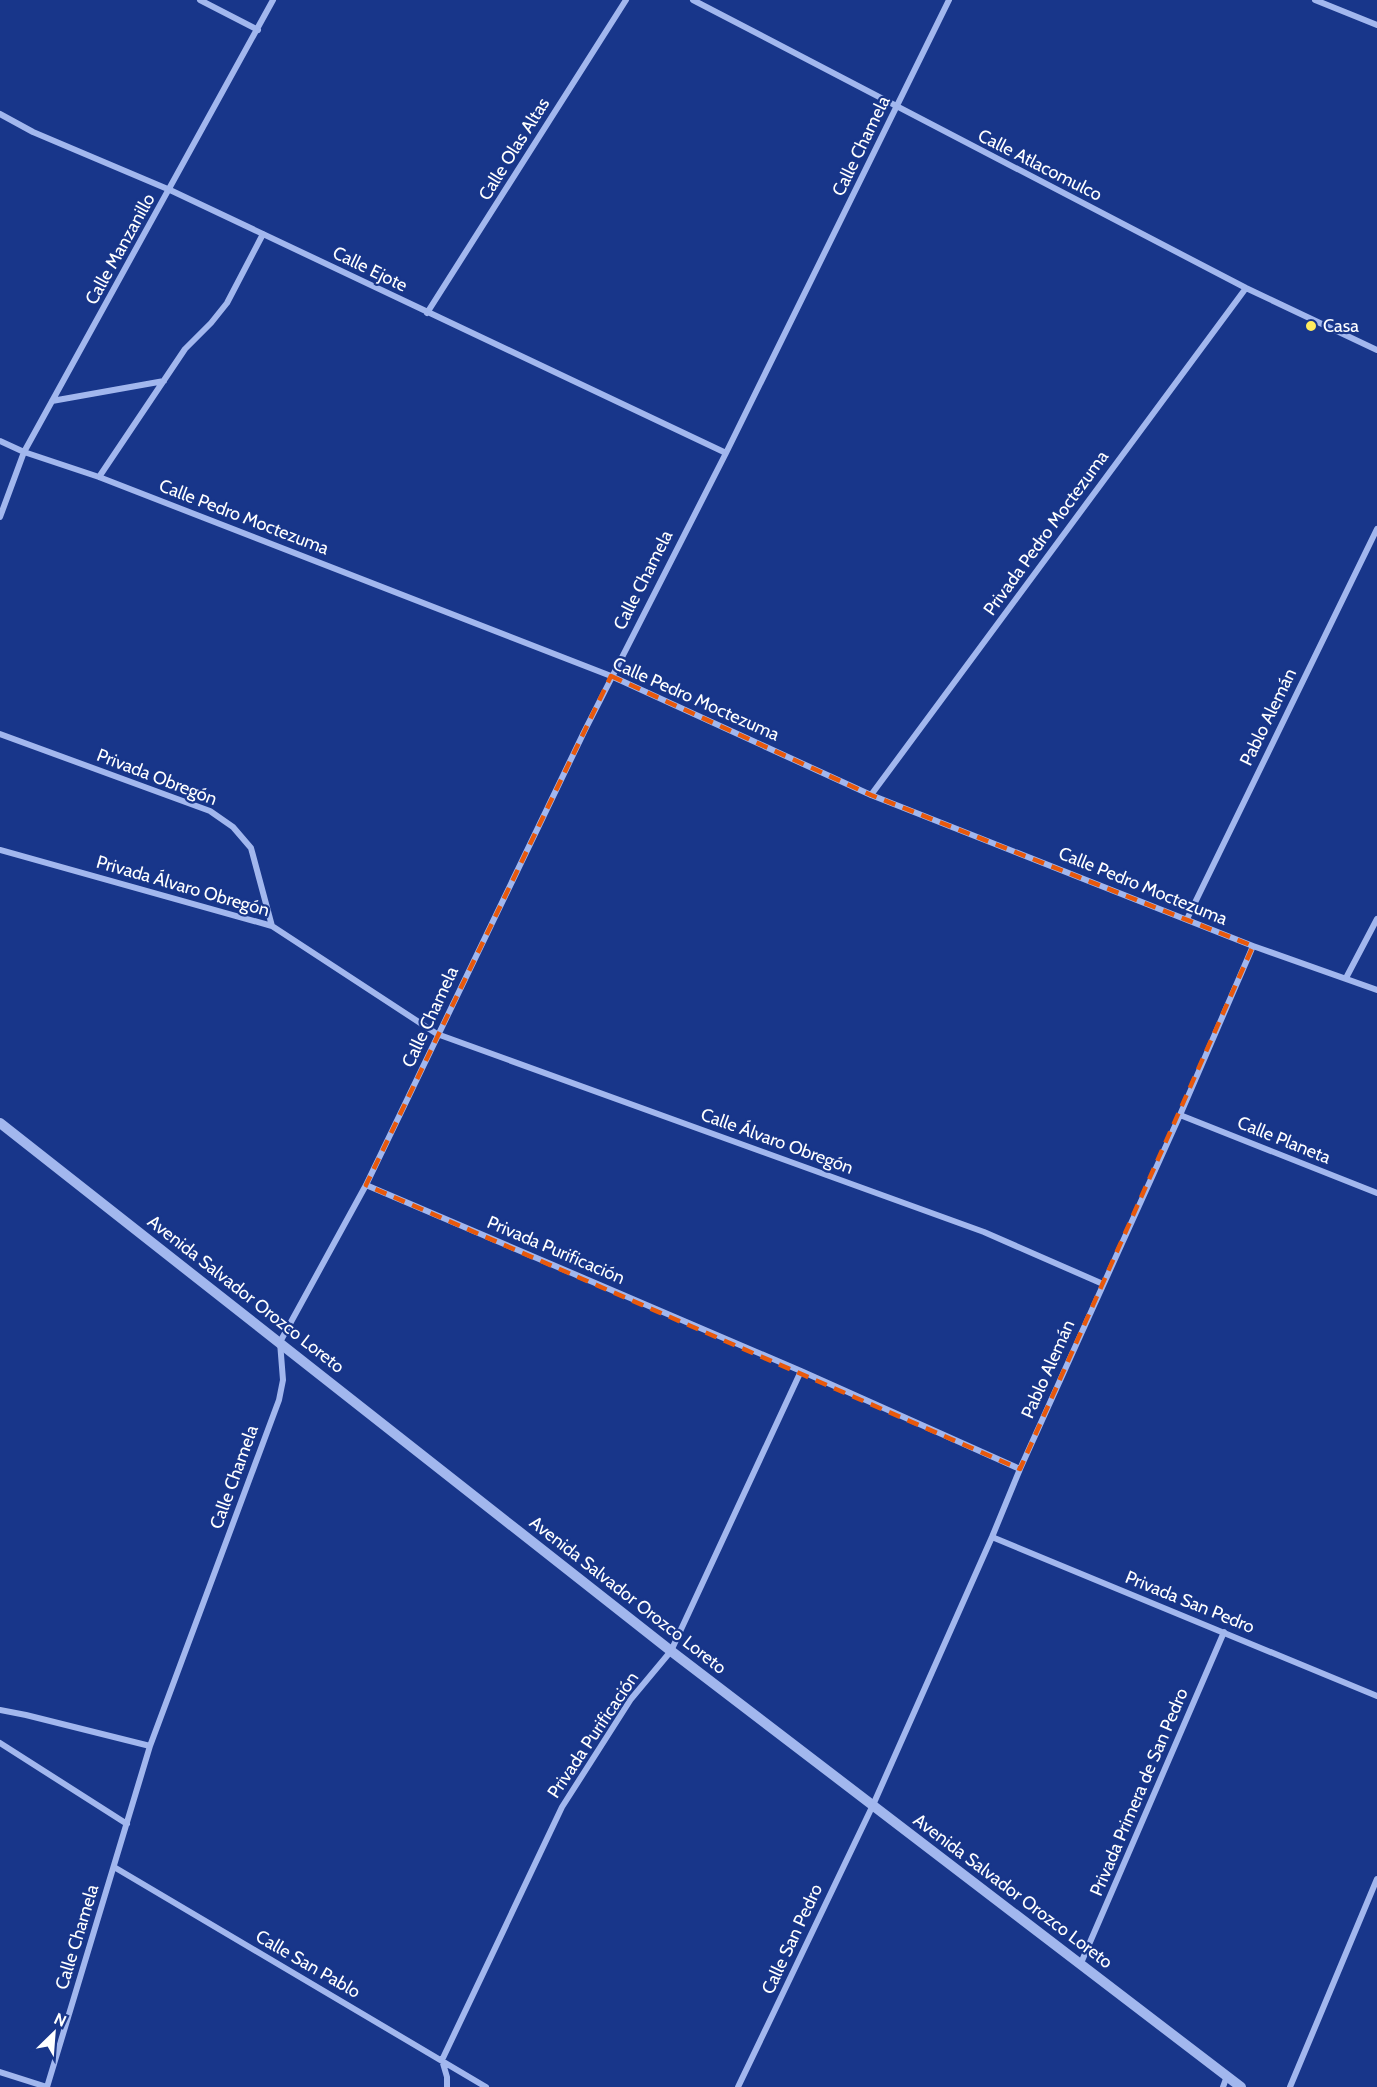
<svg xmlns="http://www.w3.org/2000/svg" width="1377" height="2087" viewBox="0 0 1377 2087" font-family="Cabin,sans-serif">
  <rect width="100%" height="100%" fill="#18368a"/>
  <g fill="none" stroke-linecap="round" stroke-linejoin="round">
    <!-- minor -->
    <path stroke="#a2b7ee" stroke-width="6" d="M200 0 258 30
      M693 0 1246 288 1377 350
      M1315 0 1377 25
      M0 114 33 132 170 190 726 453
      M427 313 626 0
      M52 401 164 381
      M0 441 24 452 99 477 611 676 871 795 1253 946 1377 990
      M99 477 185 349 211 323 227 303 263 234
      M0 517 24 452 273 0
      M0 734 210 811 233 827 251 848 272 926
      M871 795 1246 288
      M0 850 272 926 437 1034 984 1232 1103 1284
      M1187 919 1377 529
      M1346 978 1377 919
      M1180 1115 1377 1193
      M366 1185 801 1371 1020 1469
      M992 1537 1377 1696
      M0 1710 26 1715 150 1746
      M0 1743 127 1824
      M114 1867 486 2087
      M1081 1963 1224 1632
      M0 2072 47 2087
      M47 2087 150 1746 279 1400 283 1380 280 1342 366 1185 585 730 726 453 949 0
      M447 2087V2077L442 2060 562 1807 631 1699 671 1651 801 1371
      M738 2087 873 1805 992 1537 1020 1469 1180 1115 1253 946
      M1223 2087 1227 2076
      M1290 2087 1377 1879"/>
    <!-- tertiary -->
    <path stroke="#a2b7ee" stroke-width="10" d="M0 1123 671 1651 1241 2087"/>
  </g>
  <!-- marked area -->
  <path fill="none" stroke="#e8590c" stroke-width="4.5" stroke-dasharray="12 8" stroke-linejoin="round" d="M611 676 871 795 1253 946 1020 1469 366 1185Z"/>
  <!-- markers -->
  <circle fill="#ffec5e" stroke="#18368a" stroke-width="2" cx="1311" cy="326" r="6"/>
  <g text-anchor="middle" stroke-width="4.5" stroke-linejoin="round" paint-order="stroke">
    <!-- street labels -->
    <g font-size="18" fill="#fff" stroke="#18368a">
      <text transform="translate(861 146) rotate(-64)" y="6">Calle Chamela</text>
      <text transform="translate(514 149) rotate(-58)" y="6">Calle Olas Altas</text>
      <text transform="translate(1040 165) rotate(27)" y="6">Calle Atlacomulco</text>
      <text transform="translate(120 249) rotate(-61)" y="6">Calle Manzanillo</text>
      <text transform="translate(370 269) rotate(26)" y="6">Calle Ejote</text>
      <text transform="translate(244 517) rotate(21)" y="6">Calle Pedro Moctezuma</text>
      <text transform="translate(1046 533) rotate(-54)" y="6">Privada Pedro Moctezuma</text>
      <text transform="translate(643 580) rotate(-63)" y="6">Calle Chamela</text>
      <text transform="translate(696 699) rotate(24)" y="6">Calle Pedro Moctezuma</text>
      <text transform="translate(1268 717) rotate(-64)" y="6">Pablo Alemán</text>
      <text transform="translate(157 777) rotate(21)" y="6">Privada Obregón</text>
      <text transform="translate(183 886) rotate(16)" y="6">Privada Álvaro Obregón</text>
      <text transform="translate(1143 886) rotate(22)" y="6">Calle Pedro Moctezuma</text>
      <text transform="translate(430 1017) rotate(-65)" y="6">Calle Chamela</text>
      <text transform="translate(1284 1140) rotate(22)" y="6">Calle Planeta</text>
      <text transform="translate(777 1141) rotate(20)" y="6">Calle Álvaro Obregón</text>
      <text transform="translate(556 1250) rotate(23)" y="6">Privada Purificación</text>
      <text transform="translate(246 1294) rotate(38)" y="6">Avenida Salvador Orozco Loreto</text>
      <text transform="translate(1048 1369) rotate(-66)" y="6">Pablo Alemán</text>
      <text transform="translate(234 1477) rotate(-70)" y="6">Calle Chamela</text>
      <text transform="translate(628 1595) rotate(38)" y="6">Avenida Salvador Orozco Loreto</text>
      <text transform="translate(1190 1602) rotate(22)" y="6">Privada San Pedro</text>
      <text transform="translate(593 1735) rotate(-56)" y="6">Privada Purificación</text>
      <text transform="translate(1139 1792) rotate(-67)" y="6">Privada Primera de San Pedro</text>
      <text transform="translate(1013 1891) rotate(37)" y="6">Avenida Salvador Orozco Loreto</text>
      <text transform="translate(77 1937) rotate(-73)" y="6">Calle Chamela</text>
      <text transform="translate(792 1939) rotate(-65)" y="6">Calle San Pedro</text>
      <text transform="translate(308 1964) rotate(30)" y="6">Calle San Pablo</text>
    </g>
    <!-- poi labels -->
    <g font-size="18" fill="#fff" stroke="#18368a" text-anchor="start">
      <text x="1323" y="332">Casa</text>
    </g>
  </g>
  <!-- north arrow -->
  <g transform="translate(54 2033) rotate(25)" stroke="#18368a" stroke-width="4.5" paint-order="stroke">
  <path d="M0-4.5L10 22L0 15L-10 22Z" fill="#ffffff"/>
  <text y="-9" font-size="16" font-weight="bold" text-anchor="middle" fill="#ffffff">N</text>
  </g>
</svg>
